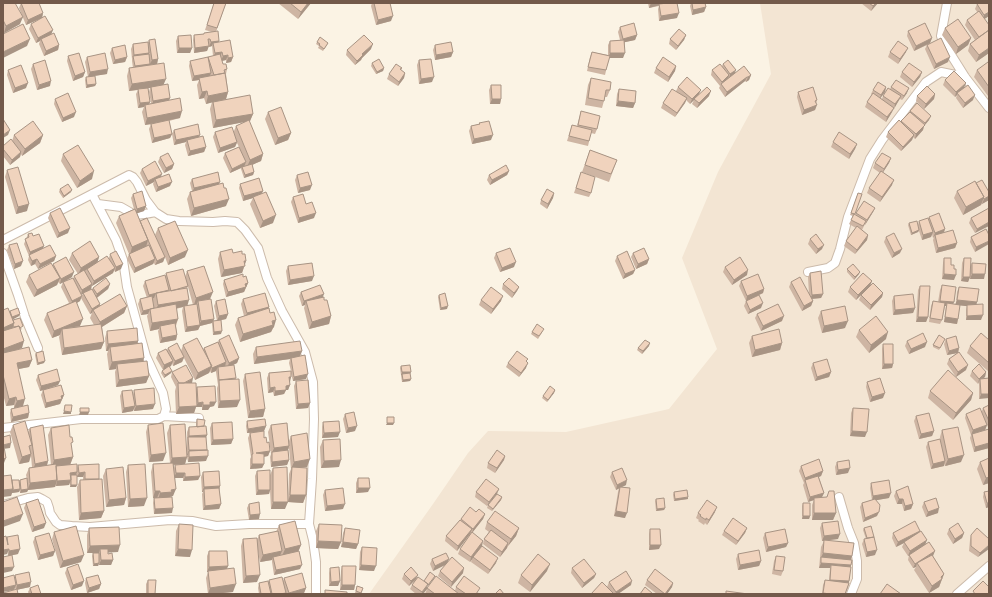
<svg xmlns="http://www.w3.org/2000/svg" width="992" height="597" viewBox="0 0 992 597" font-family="'IBM Plex Sans',sans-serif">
  <rect width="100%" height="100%" fill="#fbf3e4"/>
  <!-- residential -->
  <path fill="#f3e5d3" d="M760 3H989V594H369L433 504 468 453 488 431 566 432 669 409 717 349 682 258 718 172 771 74Z"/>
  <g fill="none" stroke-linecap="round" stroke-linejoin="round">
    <!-- street casing -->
    <g stroke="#ccbbab" stroke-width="10">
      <path id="street" d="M947 3 941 36 943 42 965 77 989 108
        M98 204 121 207 135 215C142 214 149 214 155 212
        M3 240 129 175 133 177 137 182 146 200 155 212 166 219 179 221 213 222 225 221 237 222 245 230 258 248 267 278 282 311 305 352 313 382 314 419 312 479 309 524 313 540 316 562V594
        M3 253 18 295 25 317 38 348
        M808 272 828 268 835 263 840 249 848 217 870 159 882 140 926 82 941 72 965 77
        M164 416 199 418
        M3 428 81 419H158L164 416 166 409 163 393 146 356 127 287 123 260 116 240 92 194
        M839 497 848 528 854 543 857 561V579L851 594
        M3 505 28 498 38 497 42 499 47 502 49 508 50 513 56 522 60 525 72 526 90 527 170 520 192 521 216 526 249 524H309
        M957 594 989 566"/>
    </g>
    <!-- street -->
    <use href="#street" stroke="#fff" stroke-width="8"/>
  </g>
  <!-- wall -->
  <path fill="#ceb5a3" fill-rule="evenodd" d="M21 3 43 13 42 18 26 25 19 8Z
    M214 3H226L216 32 219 42 233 57 231 62 226 63V60L222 61 223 64 227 69 226 74 228 92 226 99 253 114 250 121H249L263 154 261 161 252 165 254 172 253 175 244 178 241 169V168L230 173 223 158 225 153 239 147 237 143 235 147 218 153 213 137 215 132 234 131 236 126 244 122 213 128 210 109 212 102 206 104 204 98 199 99 197 85 199 80 192 81 189 66 190 61 208 59V57L213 56 212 46 209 47V44L207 51 194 53 193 40 194 35 204 34V33L212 32 205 30Z
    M278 3H311L298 19Z
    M372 3H390L391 21 376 25 371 6Z
    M648 3H663H660V4L677 18 659 21 658 9 659 6 649 8Z
    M691 3H705L706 7 704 12 692 15 690 6Z
    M861 3H878L871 11Z
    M989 3V16L984 19 989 53 976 62 968 51 970 44 975 40 965 25 967 20 978 13 975 9 977 4Z
    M3 4 20 24 4 33 3 32Z
    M31 24 52 34 59 45 58 50 44 56 39 44 40 41 36 43 29 29Z
    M620 27 637 35 635 40 625 42 623 58H609L605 75 587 71 590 57 592 52 608 55V45L610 41 620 40 618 32Z
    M945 28 971 38 968 45 956 54 942 35Z
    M908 31 932 38 930 43 948 62 934 69 925 49 927 45 914 51 907 36Z
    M686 35 684 40 676 50 669 44 670 39Z
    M178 36 192 48 190 53H177L176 41Z
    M149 40 158 59 157 64 150 65 164 85 170 98 169 100 180 118 169 121 172 134 170 138 152 143 149 129 151 124H154L145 125 142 112 144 107 138 108 136 94 138 90 129 91 127 76 129 68H133L132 61V59L131 49 133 44 148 42ZM148 88H150L149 92 151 103 149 104 150 102Z
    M317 42 328 43 327 45 323 51 318 48 319 46 316 44Z
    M435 45 453 52 451 57 435 60 433 50Z
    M112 48 127 57 125 62 113 64 110 53Z
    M371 49 362 58 361 60 355 65 346 55 347 50Z
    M890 52H906L898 64 888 57Z
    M68 56 85 72 83 77 73 81 67 61Z
    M87 57 107 74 93 76 96 84 95 86 86 88 85 80 86 77H88L85 62Z
    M419 60 432 82 419 84 417 65Z
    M372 63 384 68 383 71 376 74 371 66Z
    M989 63V95L988 96 974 77 977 70Z
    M33 64 50 86 37 90 31 69Z
    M723 64 735 73 751 75 749 80 746 82 745 81 725 97 719 88 720 86 711 75 712 70 722 66Z
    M676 66 675 71 668 82 654 73 656 68Z
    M402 68 401 70 405 73 404 78 398 86 387 79 389 74Z
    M8 70 26 88 13 93 7 75Z
    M902 72H922L920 77 912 87 900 77Z
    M591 78 610 90 607 97H605L602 108 585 105 588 85Z
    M945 80 964 88 962 90 973 100 963 108 956 98 957 95 955 97 943 85Z
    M491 85 501 99 500 104H490L489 90Z
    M678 87 699 94 709 96 697 108 692 104 694 100 690 104 686 100 685 103 675 117 661 108 663 103 676 91Z
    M886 87 885 92 880 98 882 99 883 96 890 89 891 87 907 93 902 100 900 99 893 109 892 112 886 122 865 107 867 102 872 95 871 94 873 90Z
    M619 89 635 103 633 108 616 106 617 94Z
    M798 92 817 100 815 110 802 115 797 97Z
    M935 94 934 99 924 109 916 101 917 96Z
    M55 99 74 117 62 122 54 104Z
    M581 111 597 129 595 134 591 133 588 146 567 141 572 125 577 126Z
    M910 111 929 120 924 126 923 130 915 139 913 137 912 140 901 151 886 137 888 132 901 122V121Z
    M268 112 291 133 288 140 275 145 265 119Z
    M479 123 491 140 472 144 469 131 471 126 479 124Z
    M174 130 200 137 206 147 204 152 188 156 185 145 186 142 174 145 172 134Z
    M14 135H43L40 143 22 156 21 154 20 157 10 165 3 156V146L12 141Z
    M833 142 857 144 855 149 849 159 831 147Z
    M590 150 617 160 609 182 582 172Z
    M63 154 92 179 77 188 61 161Z
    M160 157 174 164 172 169 164 173 158 162Z
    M891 158 889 163 883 172 892 185 880 202 867 193 869 188 880 173 873 168 875 163Z
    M142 169 161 177 170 186 156 192 153 184 154 182 146 186 140 173Z
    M7 170 27 211 16 214 5 177Z
    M509 171 507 175 490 185 487 180 489 175Z
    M581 172 591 193 589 197 574 193Z
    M297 175 310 190 298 193 295 180Z
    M192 179 219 184 226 206 191 216 187 199 190 192 192 191 190 183Z
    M240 184 263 191 262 193 273 223 260 228 250 204 253 198 243 201 239 188Z
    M60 189 71 192 63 198 59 192Z
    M957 191 989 200 982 204V203L981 205 963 215 954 198Z
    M554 193 553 198 547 209 540 204 541 200Z
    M858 193 855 214 856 215V213L875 208 873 212 865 225V224L862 230 868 235 867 240 855 254 844 246 846 241 856 228 849 224 853 216 850 215Z
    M133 194 146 206 144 211 137 213 140 221 164 256 155 235 158 228 185 257 168 265 165 257 163 262 155 265 154 263 153 264 134 273 127 259 129 254 116 223 119 216 134 209 131 198Z
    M293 197 306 204 314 218 298 223 291 202Z
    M989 208 975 233 969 223 971 218Z
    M50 213 68 233 57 238 48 218Z
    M929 217 945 229 944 233 957 243 955 248 936 253 933 240 934 237 933 238 932 234 931 237 922 240 919 231 918 232 911 235 908 225 909 223 918 225 919 221 928 219Z
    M986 229 975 252 970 242 971 237Z
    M28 234 33 236 43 248 56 256 54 261 38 269 35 264 31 266 28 260 29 256 24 244Z
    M886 237 900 253 892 258 884 242Z
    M810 239 822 249 816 254 808 244Z
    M9 245 21 266 14 269 7 250Z
    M220 252 242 254 246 261 242 273 221 277 218 259Z
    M72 253 99 257 97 262 109 258 110 254 121 269 115 272 114 270 113 273 92 286V285L91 289 81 294 80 301 77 303 80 326 94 325 90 318 92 313 90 314 81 298 83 293 92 289 93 288 110 284 108 289 97 298 100 306H127L124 313 102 327 104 342 101 349 62 355 59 337 60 335 52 338 44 320 47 313 69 303 61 287 63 282 73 279 74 276 78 274 69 260Z
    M496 253 514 267 500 272 494 258Z
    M633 253 649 259 647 264 636 269 631 257Z
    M617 256 635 270 633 274 623 279 615 261Z
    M944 258 954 280 942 279 943 263Z
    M964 258 970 267 972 263 984 279H970V277L968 282 961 281 962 263Z
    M53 264 72 277 60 284 58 282 57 285 34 297 26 282 29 275 53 265Z
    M288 266 312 281 288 285 286 271Z
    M725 267 747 275 732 285 723 272Z
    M847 269 859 274 854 280 847 272Z
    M187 271 210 299 214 321 221 334 213 335 212 323 200 326 198 330 185 332 182 311 183 307 176 309 178 319 176 326 177 335 176 340 160 343 158 331 159 329 150 331 147 316 148 314 141 315 138 304 140 299 147 298 143 286 145 281 165 277 166 273 185 277ZM188 287 193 305 187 306V288Z
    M810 273 823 294 821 298 812 299 813 301 811 306 802 311 789 287 791 282 809 295 808 277Z
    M243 277 248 283 244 292 226 297 223 284 224 280Z
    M741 281 764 289 763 293 759 295 761 308 748 314 744 306 746 301 754 297 746 301 739 286Z
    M872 281 870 286 856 300 848 292 850 287Z
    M503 284 519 287 517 291 512 298 502 289Z
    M942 285 953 304H956L957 292 959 287 976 305 981 320H966V310L967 306 960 305 957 324 944 322 946 306H945L942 320 940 324 929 322 931 306 933 301 938 302 940 290Z
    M920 286 928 317 926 322H916L918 290Z
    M301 292 323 297 331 316 329 324 309 329 304 308 305 305 302 306 299 296Z
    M883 293 882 297 870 310 859 300 861 295Z
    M439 295 447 309 440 310 438 297Z
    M894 296 915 308 913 313 893 315 892 301Z
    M243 299 269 307 268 309 274 327 273 328 271 332 240 342 235 325 238 318 244 316 241 304Z
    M481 300 501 301 491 314 479 305Z
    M216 301 228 314 226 319 217 321 214 306Z
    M3 310 9 312 10 311 20 314 19 316 12 319 22 329 20 330 22 348 16 350 32 360 29 367 18 369 23 406 29 413 28 418 11 422 10 413 11 409 14 408V405L6 406 3 394Z
    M821 311 845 328 822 333 818 318Z
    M757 314 782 321 761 331 755 318Z
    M859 330 886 339 869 353 856 337Z
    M107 331 138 343 149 376 146 383 116 387 115 372 116 369 109 370 107 354 108 351H106L105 338Z
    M543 331 538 339 531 334 532 332Z
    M752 336 782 343 780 350 752 357 749 343Z
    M945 339 939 350 933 347V345Z
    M946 339 959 348 958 352 966 370 956 377 947 364 949 359 957 353 947 355 944 344Z
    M219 340 239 358 237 363 231 366 236 379 237 407 218 408 217 388 218 385 216 372V371L211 373 210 371 209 373 195 380 184 358 182 362 173 366 172 363 171 366 163 370 156 358 158 353 167 350 168 348 181 351 183 345 203 350 204 348 218 342Z
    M989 340V370L988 371 967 353 970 346Z
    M907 341 925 347 909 354 905 346Z
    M883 344 893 364 892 368 882 369V349Z
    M649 346 642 354 637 350 638 348Z
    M256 347 302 351 300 356 306 379 293 381 291 374V377L289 382 290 385 288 390H286L284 394 274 396 273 392 268 393 267 378 269 373 291 371 289 363 290 359 254 364 253 354Z
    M36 353 44 363 37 365 35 355Z
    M508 363 526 368 519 377 506 367Z
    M813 363 831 372 829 377 815 381 811 368Z
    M401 366 411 379 410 381 402 382 400 368Z
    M162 371 171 373 164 378 161 373Z
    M972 371 986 372 985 377 983 378H989L979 399V382L978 384 970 376Z
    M172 372 192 383 196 389 197 387 214 406 210 407 208 410H202V407H196L194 413 176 414 175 391 176 387 171 377Z
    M245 374 265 409 263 417 248 418 243 381Z
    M38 375 60 381 58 385 50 388 64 395 60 404 45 408 41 395 43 390 40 391 36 380Z
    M296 381 310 403 308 408 296 409 294 386Z
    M867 382 883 398 870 402 866 387Z
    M134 390 153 409 134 411V408L133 411 122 413 120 396 122 391 133 394Z
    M555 390 554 393 547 402 542 398 543 396Z
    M930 391 973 393 971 400 953 420 928 398Z
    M989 405V427H988L986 423 987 425 985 430 989 429V448L974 452 970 438 971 435 965 418 966 414 982 411 983 408Z
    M853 408 865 437 850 436 851 413Z
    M345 414 355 431 346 433 343 419Z
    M916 416 934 431 932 436 919 439 914 421Z
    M197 419 204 426 207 435 206 437V461L188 462 187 457 185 464 174 465V468L175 465 200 476 198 480 183 481V478H175L173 496 170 497 172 513 154 514 153 503 154 498H157H153L151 472 153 464 170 463 167 433 170 425 187 448V432L189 427H196V422Z
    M247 421 266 426 264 431V438L267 443 270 451 268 456 264 457V464L262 468 250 469V459L251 457 248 438 250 433H247L246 426Z
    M323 422 338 437 322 438V427Z
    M212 423 233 439 231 444 211 445 210 428Z
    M13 425 28 432 30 428 48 461 47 465H51L48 435 51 428 71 447 73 457 70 465H64L77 468 78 465 99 479 104 511 101 518 79 520 77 487 80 480H83V477H77L76 487H70V482L69 485 56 486V485L55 487 28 490 27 492 20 493 19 485 20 489 19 492 12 493 11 496 12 480 19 482 20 480 27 479 26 475 29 468 32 467 31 456 29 462 19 464 10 432Z
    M148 425 163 461 149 462 146 432Z
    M271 425 289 441 291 436 307 467 300 468 306 495 303 503 288 502 289 474 291 469 289 448 288 450 289 460 287 465 271 467 270 457 271 454 268 432Z
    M942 430 961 462 945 466V463L944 466 931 469 926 447 928 442 940 439V437Z
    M323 440 339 467 321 468 320 447Z
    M505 456 504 460 495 473 487 468 488 463Z
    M989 458V483L983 485 977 469 980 462Z
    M837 462 848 473 836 475 835 467Z
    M128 465 144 506 128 507 126 472Z
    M801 466 823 471 821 476 819 477 824 493 822 497 821 498 836 513 833 520H812V505L814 500 808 502 803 485 804 483 799 471Z
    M273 468 285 509H271L270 490 269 494 256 495 255 476 257 471 270 475Z
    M106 469 126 498 124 505 106 507 103 476Z
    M203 472 220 486 219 489 221 504 219 509 203 510 202 494 203 492H202L201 477Z
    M612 472 626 485 621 487 625 518 614 516 618 492 619 488 616 490 610 477Z
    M358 478 368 492 356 493V483Z
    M871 483 889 498 876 500 877 516 863 522 860 507 862 503 872 500 870 488Z
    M499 489 487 506 475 497 476 492Z
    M325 490 343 509 325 511 323 495Z
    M896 491 913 504 911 509 904 511 902 504H897L894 496Z
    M989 491V507L986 508 983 497 984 492Z
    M674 492 688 499 674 501 673 495Z
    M502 497 501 500 492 511 487 508 488 505Z
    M656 499 665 508 664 510 656 511 655 501Z
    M924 502 938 513 926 517 922 507Z
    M26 503 44 528 32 532 24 508Z
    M803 503 810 516 809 519H802V506Z
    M249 504 259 519 249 520 247 508Z
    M476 512 485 514 483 519 472 533 482 546 470 562 458 554 460 549 471 533 457 551 445 541 446 536 461 519Z
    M715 512 707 525 705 523 704 525 698 521 699 520 696 518 698 513Z
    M487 522 519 528 516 536 508 546 507 548 500 557 483 544 484 539 489 532 485 529Z
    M822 523 838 539 826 540 852 556 851 559V565L850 568 849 583 848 588 845 594H822L823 585 825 580 829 581 830 568H819L821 547 824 541H822L820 528Z
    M179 524 190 557 175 556 176 531Z
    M319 524 341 542 338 549 316 548V531Z
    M279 525 301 545 298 552 300 569 274 575 272 562V560L260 562 258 552 257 582 243 583 241 546 243 539 257 540 259 535 276 532Z
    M89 528 118 552H108V554L113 560 111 565H99V564L98 566H93L92 556 93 553 99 554V553H87V535Z
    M345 528 358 544 356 549 341 547 343 533Z
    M747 528 745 533 736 545 722 535 724 531Z
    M864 528 875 555 866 557 862 544 864 539H866L863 530Z
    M650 529 659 549 649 550V534Z
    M949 529 964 533 962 538 953 544 947 534Z
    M920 531 919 533 944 574 939 587 929 593 914 570 916 567 913 568 908 560 909 555 908 556 902 547 904 543 896 547 892 538 893 533Z
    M54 532 81 562 60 568 52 539Z
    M765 533 788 543 786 547 766 552 763 538Z
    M971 535 989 539 978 557 969 551 970 540Z
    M7 537 18 554 8 556 6 539Z
    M35 537 55 551 53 556 38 560 33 542Z
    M362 547 374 571 359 570 360 552Z
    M209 551 228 566 227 568 233 592 213 594H208L206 578 208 572H207V556Z
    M738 554 761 561 759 566 738 570 736 559Z
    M776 556 783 571 781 576 772 574 774 561Z
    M473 557 496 563 488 574 471 562Z
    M432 559 448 562 463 573 451 587 438 576 440 571 445 565 433 571 430 564Z
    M342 566 355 585 354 590H340L341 571Z
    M67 568 82 586 71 590 65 573Z
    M330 568 340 581 338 586H329V573Z
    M572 568 596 574 594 578 582 588 571 573Z
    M547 571 530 592 518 583 521 575Z
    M404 574 417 578 427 587V588L455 591 456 587 479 593 478 594H425L427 589 423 594H416L410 589 414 581 409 586 402 579Z
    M15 575 30 587 16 590 15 588 14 590 15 577Z
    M86 578 101 584 99 589 87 593 85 583Z
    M284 578 306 588 304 593 300 594H286V593L285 594H259L258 588 259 583 268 582 269 580 283 581Z
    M148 580 155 594H146V584Z
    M647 580 673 583 672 587 667 594H657L645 585Z
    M609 582 631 585 618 594H591L609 590 607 587Z
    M357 586 363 588 361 594 355 593Z
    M30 588 41 594H29L28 592Z"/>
  <!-- shaded-wall -->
  <path fill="#a89484" d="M308 3H311L298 19 301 12Z
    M651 3H663H660V5L649 8Z
    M876 3H878L871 11 873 6Z
    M706 7 704 12 692 15 693 10Z
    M989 12V16L983 20 984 15Z
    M43 13 42 18 26 25 28 20Z
    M679 13 677 18 659 21 661 16Z
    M393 16 391 21 376 25 378 20Z
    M23 17 20 24 4 33 6 26Z
    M53 30 51 35 41 39 40 41 36 43 38 38Z
    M637 35 635 40 621 43 623 39Z
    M686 35 684 40 676 50 678 46Z
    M932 38 930 43 914 51 916 46Z
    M971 38 968 45 956 54 958 47Z
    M30 39 27 46 3 58V52Z
    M219 41 217 46 213 43 212 46 209 47 211 42Z
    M373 44 371 49 362 58 361 60 355 65 357 61 362 54Z
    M59 45 58 50 44 56 46 51Z
    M209 46 207 51 194 53 195 48Z
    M179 48H192L190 53H177Z
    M908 48 906 52 898 64 900 59Z
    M989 48V53L976 62 979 55Z
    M222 52 220 57 213 58 215 53Z
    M453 52 451 57 435 60 436 55Z
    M149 53 147 58 133 57 134 55Z
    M610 53H625L623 58H608Z
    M228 55 226 60 221 61 223 56Z
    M127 57 125 62 113 64 115 60Z
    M233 57 231 62 226 63 228 58Z
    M950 57 948 62 934 69 936 64Z
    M158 59 157 64 150 65 149 69 133 71 135 66 150 64 152 60Z
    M676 66 675 71 668 82 669 77Z
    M384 68 383 71 376 74 377 72Z
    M108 69 107 74 88 77 90 72Z
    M736 70 734 75 729 79 730 74Z
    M85 72 83 77 73 81 75 76Z
    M922 72 920 77 912 87 914 82Z
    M211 73 209 78H199V80L192 81 194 76Z
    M405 73 404 78 398 86 399 82Z
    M729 75 728 80 721 84 720 86 722 82Z
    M751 75 749 80 746 82 748 77Z
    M434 77 432 82 419 84 421 79Z
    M747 77 745 81 725 97 727 92Z
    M166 79 163 86 129 91 132 84Z
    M51 81 50 86 37 90 39 85Z
    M28 83 26 88 13 93 15 88Z
    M966 83 964 88 958 94 957 93V95L955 97 956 92Z
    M96 84 95 86 86 88 87 85Z
    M886 87 885 92 879 100 881 95Z
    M909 88 907 93 902 100 904 96Z
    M701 90 699 94 694 99V100L690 104 692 99Z
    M207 91 204 98 199 99 202 92Z
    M711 91 709 96 697 108 699 103Z
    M228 92 226 99 206 104 208 96Z
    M935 94 934 99 924 109 926 104Z
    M975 95 973 100 963 108 965 103Z
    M901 96 899 100 894 109 895 104Z
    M170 98 168 103 152 106 153 101Z
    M687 98 685 103 675 117 677 113Z
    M492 99H501L500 104H490Z
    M618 101 635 103 633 108 616 106Z
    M150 102 148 107 145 105 144 107 138 108 140 103Z
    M817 105 815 110 802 115 804 110Z
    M894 108 892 112 886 122 887 117Z
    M182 111 180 118 145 125 147 118Z
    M76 112 74 117 62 122 63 118Z
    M253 114 250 121 213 128 216 120Z
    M931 116 929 120 924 126 923 130 915 139 916 134 923 127 925 123Z
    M10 130 8 135 3 138V135Z
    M291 133 288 140 275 145 278 138Z
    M172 134 170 138 152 143 154 138Z
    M43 135 40 143 22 156 25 149Z
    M200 135 198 139 187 140 186 142 174 145 176 140Z
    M493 135 491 140 472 144 474 139Z
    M914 135 912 140 901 151 903 147Z
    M237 142 235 147 218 153 220 148Z
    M857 144 855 149 849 159 850 154Z
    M206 147 204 152 188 156 190 151Z
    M21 152 20 157 10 165 12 160Z
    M263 154 261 161 247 167 250 160Z
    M891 158 889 163 882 174 884 169Z
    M246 162 244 167H242L241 168 230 173 232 169Z
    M174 164 172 169 164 173 166 168Z
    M94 171 92 179 77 188 80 181Z
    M509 171 507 175 490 185 492 180Z
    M254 172 253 175 244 178 245 175Z
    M162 174 160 179H155L154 182 146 186 148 181Z
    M894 180 892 185 880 202 882 197Z
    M172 182 170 186 156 192 158 187Z
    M220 182 218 186 192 193 194 188Z
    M312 185 310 190 298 193 300 188Z
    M72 190 71 192 63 198 64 196Z
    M263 191 261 195 253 197V198L243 201 244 196Z
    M554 193 553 198 547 209 548 204Z
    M989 196V200L982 204 984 199Z
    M984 197 981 205 963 215 966 207Z
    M229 199 226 206 191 216 194 208Z
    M29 204 27 211 16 214 18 207Z
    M146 206 144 211 135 214 137 209Z
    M875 208 873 212 865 225 867 220Z
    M316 213 314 218 298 223 299 218Z
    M276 215 273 223 260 228 263 221Z
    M989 222V226L975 233 977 229Z
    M70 228 68 233 57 238 59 233Z
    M945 229 943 234 935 235 933 238 935 233Z
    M919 230 918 232 911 235 912 233Z
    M933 232 931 237 922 240 923 235Z
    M868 235 867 240 855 254 857 250Z
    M148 240 146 247 130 255 132 247Z
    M989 241V244L975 252 976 247Z
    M957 243 955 248 936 253 938 248Z
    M824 245 822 249 816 254 818 249Z
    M44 246 42 251 29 255V257L30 252Z
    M902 249 900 253 892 258 894 253Z
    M188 250 185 257 168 265 170 258Z
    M56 256 54 261 38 269 40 264Z
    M99 257 97 264 87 269 86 270 78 275 81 268Z
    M165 257 163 262 155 265 157 261Z
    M37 259 35 264 31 266 32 261Z
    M155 259 153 264 134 273 135 268Z
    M649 259 647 264 636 269 638 264Z
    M23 261 21 266 14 269 15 264Z
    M244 261H246L242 273 221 277 224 270Z
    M516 262 514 267 500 272 502 268Z
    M123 264 121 269 115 272 116 267Z
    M115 268 113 273 92 286 94 281Z
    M635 270 633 274 623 279 625 274Z
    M748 270 747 275 732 285 734 280Z
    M74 272 72 277 60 284 61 279Z
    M860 272 859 274 854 280 855 277Z
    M944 274 956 275 954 280 942 279Z
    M972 274H985L984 279H970Z
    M314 276 312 281 288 285 290 280Z
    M963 277H970L968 282 961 281Z
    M60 278 57 285 34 297 37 290Z
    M872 281 870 286 856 300 858 295Z
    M248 283 244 292 226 297 228 292Z
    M92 284 91 289 81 295 82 290Z
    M110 284 108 289 95 299 97 294Z
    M519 287 517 291 512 298 514 293Z
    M764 289 763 293 746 301 747 296Z
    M213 292 210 299 198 301 197 304 194 305 196 298Z
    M156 293 154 298 147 300 149 295Z
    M883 293 882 297 870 310 871 305Z
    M324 294 322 299 306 301 305 305 302 306 304 301Z
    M823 294 821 298 810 299 812 295Z
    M82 296 80 301 71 306 72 301Z
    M503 296 501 301 491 314 493 309Z
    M189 300 187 307 184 306 183 307 155 312 158 305Z
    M957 300 977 302 976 307 955 305Z
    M813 301 811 306 802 311 804 306Z
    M940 301 954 302 952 307 947 303 946 306 938 305Z
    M763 303 761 308 748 314 750 310Z
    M100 304 99 309 93 310 92 313 90 314 92 309Z
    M127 306 124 313 97 330 100 322Z
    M448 306 447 309 440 310 441 308Z
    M269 307 267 312 245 318 247 313Z
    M915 308 913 313 893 315 895 310Z
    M150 309 148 314 141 315 143 311Z
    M20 314 19 316 12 320V317Z
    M228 314 226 319 217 321 219 316Z
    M983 315 981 320H966L967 316Z
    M331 316 329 324 309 329 312 322Z
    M784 316 782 321 761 331 763 326Z
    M918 317H928L926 322H916Z
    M945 317 958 319 957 324 944 322Z
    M83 319 80 326 62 329 60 335 52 338 54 331Z
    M178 319 175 326H160L159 329 150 331 152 323Z
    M214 319 212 323 200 326 198 330 185 332 187 327 199 325 201 321Z
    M276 320 274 327 273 328 271 332 240 342 243 334Z
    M848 321 845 328 822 333 824 326Z
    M14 323 12 330 3 334V328Z
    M222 331 221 334 213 335 214 332Z
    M888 332 886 339 869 353 871 345Z
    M177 335 176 340 160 343 162 338Z
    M24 341 22 348 3 355V349Z
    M138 341 136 348 110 347 108 351H106L108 344Z
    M104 342 101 349 62 355 64 348Z
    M927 342 925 347 909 354 911 349Z
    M650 343 649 346 642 354 643 351Z
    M782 343 780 350 752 357 755 350Z
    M959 348 958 353 947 355 949 351Z
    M302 351 299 358H291L290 359 254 364 257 357Z
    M184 357 182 362 173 366 175 361Z
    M144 358 142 366 117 364 116 369 109 370 112 362Z
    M239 358 237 363 227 368 229 363Z
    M32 360 29 367 14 370 17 363Z
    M45 361 44 363 37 365 38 363Z
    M173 361 171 366 163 370 164 365Z
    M226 362 225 367H218L216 371 211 373 212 368Z
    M528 363 526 368 519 377 521 373Z
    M884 364H893L892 368 882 369Z
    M968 365 966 370 956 377 958 372Z
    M212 366 209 373 195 380 198 373Z
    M172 371 171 373 164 378 165 375Z
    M402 372H411L410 374 401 375Z
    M831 372 829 377 815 381 817 377Z
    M986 372 985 377 980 381V379L979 382 978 384 979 379Z
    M308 374 306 379 293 381 294 377Z
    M149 376 146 383 116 387 119 380Z
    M289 377H291L290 382H287Z
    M193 378 192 383 180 386Z
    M411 379 410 381 402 382 403 380Z
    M60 381 58 385 40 391 41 386Z
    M290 385 288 390H286L284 394 274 396 275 391 286 386Z
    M275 387 273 392 268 393 270 388Z
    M555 390 554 393 547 402 548 400Z
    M885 393 883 398 870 402 872 397Z
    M973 393 971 400 953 420 956 413Z
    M981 394H989V398L979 399Z
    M64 395 60 404 45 408 46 403Z
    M16 397 14 405 6 406 9 399Z
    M25 399 23 406 14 408 17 401Z
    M240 400 237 407 218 408 220 401Z
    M203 402 202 407H196L194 413 176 414 179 407 196 406 198 403Z
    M210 402H216L214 406 210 407 208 410H202L203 405Z
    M310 403 308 408 296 409 298 404Z
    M155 404 153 409 134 411 136 406Z
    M135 406 133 411 122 413 124 408Z
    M265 409 263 417 248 418 250 411Z
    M64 411 71 412V414H63Z
    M80 412H89L88 415H79Z
    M29 413 28 418 11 422 13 417Z
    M387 423H394L393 425H386Z
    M987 425 985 430 972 434 971 435 973 430Z
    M266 426 264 431 247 433 248 429Z
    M357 426 355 431 346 433 348 428Z
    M852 431 867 432 865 437 850 436Z
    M934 431 932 436 919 439 921 434Z
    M340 432 338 437 322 438 324 433Z
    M207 435 205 440 188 437 189 436Z
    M233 439 231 444 211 445 213 440Z
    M11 443 10 448 3 449V445Z
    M989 443V448L974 452 975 447Z
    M289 446 287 454 272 453 274 448Z
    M189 450H207L205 454 189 451 188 455H187Z
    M270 451 268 456 254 458 256 453Z
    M166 453 163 461 149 462 151 455Z
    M31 454 29 462 19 464 22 457Z
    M964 455 961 462 945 466 948 459Z
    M208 456 206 461 188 462 189 457Z
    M505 456 504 460 495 473 497 468Z
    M73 457 70 465 52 467 54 460Z
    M187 457 185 464 170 465 172 458Z
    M6 458 4 463H3V459Z
    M310 459 307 467 292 469V467L291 469 294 462Z
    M289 460 287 465 271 467 272 462Z
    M341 460 339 467 321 468 324 461Z
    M48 461 46 469 33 471 35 464Z
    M945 461 944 466 931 469 933 464Z
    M252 464H264L262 468 250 469Z
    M850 468 848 473 836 475 838 470Z
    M823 471 821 476 806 482 805 480 804 483 805 478Z
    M77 472 75 477H68L70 473Z
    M85 472 83 477H77L79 473Z
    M176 473H185L183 478H174Z
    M200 476 198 480 183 481 185 477Z
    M989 477V483L983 485 986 478Z
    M57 480 55 487 28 490 27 492 20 493 21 490 28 489 30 483Z
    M71 480 69 485 56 486 57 481Z
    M627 480 626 485 616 490 617 485Z
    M71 485H77L76 487H70Z
    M220 486 219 491 204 489 203 492H202L204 487Z
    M358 488H370L368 492 356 493Z
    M13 489H20L19 492 12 493 11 496 3 497V490Z
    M176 489 173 496 158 500 160 493 171 490Z
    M499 489 497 494 487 506 489 502Z
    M258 490H270L269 494 256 495Z
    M155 491H160L157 498H153Z
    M824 493 822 497 814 500V498V500L808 502 810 497Z
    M891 493 889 498 872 501 873 496Z
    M290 495H306L303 503 288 502Z
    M502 497 501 500 492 511 493 509Z
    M688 497V499L674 501 675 499Z
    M126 498 124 505 106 507 109 500Z
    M147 498 144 506 128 507 130 499Z
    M899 499H903L902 504H897Z
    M273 502H288L285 509H271Z
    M987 503H989V507L986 508Z
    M221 504 219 509 203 510 205 506Z
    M345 504 343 509 325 511 327 506Z
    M913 504 911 509 904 511 905 506Z
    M717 507 715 512 707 525 709 520Z
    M173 508 172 513 154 514 155 509Z
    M665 508 664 510 656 511 657 509Z
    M939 508 938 513 926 517 928 512Z
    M104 511 101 518 79 520 81 513Z
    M616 511 627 513 625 518 614 516Z
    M879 512 877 516 863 522 865 518Z
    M814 513H836L833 520H812Z
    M23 514 20 521 3 527V521Z
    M260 514 259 519 249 520 250 515Z
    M485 514 483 519 472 533 473 529Z
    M803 516H810L809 519H802Z
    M46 523 44 528 32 532 34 527Z
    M519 528 516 536 508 546 511 539Z
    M747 528 745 533 736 545 738 541Z
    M472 529 470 534 457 551 458 546Z
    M920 531 918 535 904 542V543L896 547 898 542Z
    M964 533 962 538 953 544 955 539Z
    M840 534 838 539 822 541 824 536Z
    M927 540 925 545 908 556 910 551Z
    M318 541 341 542 338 549 316 548Z
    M483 541 482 546 470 562 471 557Z
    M343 542 358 544 356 549 341 547Z
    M508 543 507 548 500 557 502 552Z
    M788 543 786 547 766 552 768 547Z
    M120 545 118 552 101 553 100 549 99 553H87L90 546Z
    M301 545 298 552 282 556 285 549Z
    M650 545H661L659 549 649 550Z
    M989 545V549L978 557 980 553Z
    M9 549 7 554 3 555V550Z
    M20 549 18 554 8 556 9 551Z
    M178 549 192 550 190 557 175 556Z
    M877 550 875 555 866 557 867 552Z
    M55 551 53 556 38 560 40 555Z
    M282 551 279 558 273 557 272 560 260 562 263 555Z
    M935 551 933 556 917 563 916 567 913 568 915 564Z
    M823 553 852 556 850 563 821 558Z
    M84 555 81 562 60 568 63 561Z
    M498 558 496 563 488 574 490 570Z
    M449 559 447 564 433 571 435 566Z
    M101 560H113L111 565H99Z
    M761 561 759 566 738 570 740 565Z
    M99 563 98 566H93L94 564Z
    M821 563 851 565 850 570 831 565 830 568H819Z
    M550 564 547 571 530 592 532 585Z
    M302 565 300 569 274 575 276 570Z
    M361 565 376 566 374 571 359 570Z
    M228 566 226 571 207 572 209 567Z
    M14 567 12 571 3 573V568Z
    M464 568 463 573 451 587 452 582Z
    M596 574 594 578 582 588 584 583Z
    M944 574 939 587 929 593 932 586Z
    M260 575 257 582 243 583 246 576Z
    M418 575 416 579 409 586 411 581Z
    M435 576 434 578 427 587V589L423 594H422V592Z
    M830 580 849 581 848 586 828 585Z
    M84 581 82 586 71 590 73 585Z
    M340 581 338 586H329L331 582Z
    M632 581 631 585 618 594H615L616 592Z
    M31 582 30 587 16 590 17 585Z
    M673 583 672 587 667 594H665Z
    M101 584 99 589 87 593 89 588Z
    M236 584 233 592 213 594H208L210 588Z
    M16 585 14 590 3 592V588Z
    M342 585H355L354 590H340Z
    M306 588 304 593 300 594H288L289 593Z"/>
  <!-- building -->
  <path fill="#f0d3bd" stroke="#a89484" d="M5 3H15L23 17 6 26 3 20V4Z
    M21 3H39L43 13 28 20Z
    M214 3H226L217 28 207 25Z
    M290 3H308L301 12Z
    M374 3H390L393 16 378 20Z
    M668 3H677L679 13 661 16 659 4Z
    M692 3H705L706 7 693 10Z
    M869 3H876L873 6Z
    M979 3H989V12L984 15 977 4Z
    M979 11 989 25V30L979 37 967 20Z
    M45 16 53 30 38 38 31 24Z
    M958 19 971 38 958 47 945 28Z
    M634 23 637 35 623 39 620 27Z
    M925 23 932 38 916 46 908 31Z
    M23 24 30 39 3 52V34Z
    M679 29 686 35 678 46 670 39Z
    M989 30V48L979 55 970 44Z
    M218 31 219 41 211 42 210 39H208L209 46 195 48 194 35 204 34V33Z
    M54 33 59 45 46 51 41 39Z
    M191 35 192 48H179L178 36Z
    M364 35 373 44 362 54 363 55 357 61 347 50Z
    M320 37 328 43 324 49 319 45 320 44 317 42Z
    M941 38 950 57 936 64 927 45Z
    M155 39 158 59 152 60 149 40Z
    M230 40 233 57 228 58V55L223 56 222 52 215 53 213 43Z
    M624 40 625 53H610V41Z
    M898 41 908 48 900 59 890 52Z
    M148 42 149 53 134 55 133 44Z
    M451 42 453 52 436 55 435 45Z
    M125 45 127 57 115 60 112 48Z
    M592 52 610 56 606 70 588 67Z
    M79 53 85 72 75 76 68 56Z
    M105 53 108 69 90 72 87 57Z
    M149 54 150 64 135 66 133 56Z
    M220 54 223 64H226L227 69 224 70 225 73 214 75 208 57Z
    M208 57 211 73 194 76 190 61Z
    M663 57 676 66 669 77 656 68Z
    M379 59 384 68 377 72 372 63Z
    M431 59 434 77 421 79 419 60Z
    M45 60 51 81 39 85 33 64Z
    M728 60 736 70 730 74 723 64Z
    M988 62 989 64V87L977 70Z
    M164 63 166 79 132 84 129 68Z
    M909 63 922 72 914 82 902 72Z
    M396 64 402 68 400 69 405 73 399 82 389 74Z
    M720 64 729 75 722 82 712 70Z
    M21 65 28 83 15 88 8 70Z
    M744 66 751 75 748 77H747L727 92 721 84Z
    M954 71 966 83 956 92 945 80Z
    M225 73 228 92 208 96 207 91 202 92 199 78Z
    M95 76 96 84 87 85 86 77Z
    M687 77 701 90 692 99 678 87Z
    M591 78 611 82 610 90H606L604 101 588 98Z
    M896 80 909 88 904 96 891 87Z
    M878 82 886 87 881 95 873 90Z
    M168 84 170 98 153 101 151 87Z
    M491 85H501V99H492Z
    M968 85 975 95 965 103 957 93Z
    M927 86 935 94 926 104 917 96Z
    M707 87 711 91 699 103 694 99Z
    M813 87 817 100 815 101 817 105 804 110 798 92Z
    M148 88 150 102 140 103 138 89Z
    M888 88 901 96 895 104 883 96Z
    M619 89 636 91 635 103 618 101Z
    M672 89 687 98 677 113 663 103Z
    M68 93 76 112 63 118 55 99Z
    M873 93 894 108 887 117 867 102Z
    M250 95 253 114 216 120 213 102Z
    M180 98 182 111 147 118 145 105Z
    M917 103 931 116 925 123 910 111Z
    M281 107 291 133 278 138 268 112Z
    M581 111 600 116 597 129 578 125Z
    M910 112 925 125 916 134 901 121Z
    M3 119 10 130 3 135Z
    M169 120 172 134 154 138 151 124Z
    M249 120 263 154 250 160 236 126Z
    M899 120 914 135 903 147 888 132Z
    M33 121 43 135 25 149 14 135Z
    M489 121 493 135 474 139 471 126 480 124 479 123Z
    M198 124 200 135 176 140 174 130Z
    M572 125 592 130 589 141 569 136Z
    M232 127 237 142 220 148 215 132Z
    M839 132 857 144 850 154 833 142Z
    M203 136 206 147 190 151 187 140Z
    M11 139 21 152 12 160 3 149V146Z
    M78 145 94 171 80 181 63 154Z
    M239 147 246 162 232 169 225 153Z
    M590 150 617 160 611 174 585 165Z
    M168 153 174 164 166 168 160 157Z
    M882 153 891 158 884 169 875 163Z
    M155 161 162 174 148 181 142 169Z
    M252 164 254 172 245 175 242 167Z
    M506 165 509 171 492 180 489 175Z
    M18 167 29 204 18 207 7 170Z
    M881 171 894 180 882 197 869 188Z
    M218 172 220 182 194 188 192 179Z
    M308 172 312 185 300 188 297 175Z
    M581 172 595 177 591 193 576 188Z
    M169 174 172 182 158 187 155 179Z
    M259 178 263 191 244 196 240 184Z
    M982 180 989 192V196L984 199 983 198 984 197 976 183Z
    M975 181 984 197 966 207 957 191Z
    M223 183 224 188H226L229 199 194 208 190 192Z
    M68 184 72 190 64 196 60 189Z
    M547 189 554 193 548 204 541 200Z
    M142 191 146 206 137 209 133 194Z
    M266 192 276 215 263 221 253 197Z
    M858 193 862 194 855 214 851 213Z
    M303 194 306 204 312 202 316 213 299 218 293 197Z
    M864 201 875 208 867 220 856 213Z
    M60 208 70 228 59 233 50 213Z
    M989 208V222L977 229 971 218Z
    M135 209 148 240 132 247 119 216Z
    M939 213 945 229 935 233 929 217Z
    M854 214 866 221 863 226 851 220Z
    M147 218 165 257 157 261 140 221Z
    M928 218 933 232 923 235 919 221Z
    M175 221 188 250 170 258 158 228Z
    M917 221 919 230 912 233 909 223Z
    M857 226 868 235 857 250 846 241Z
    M986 229 989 235V241L976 247 971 237Z
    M953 230 957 243 938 248 935 235Z
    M32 233 33 236 39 234 44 246 30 252 25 239 29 237 28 234Z
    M894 233 902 249 894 253 886 237Z
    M816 234 824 245 818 249 810 239Z
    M90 241 99 257 81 268 72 253Z
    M17 243 23 261 15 264 9 245Z
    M50 245 56 256 40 264 37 259 32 261 29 255Z
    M149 245 155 259 135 268 129 254Z
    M510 248 516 262 502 268 496 253Z
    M644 248 649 259 638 264 633 253Z
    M232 249 233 253 242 251V254H245L246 261H244L245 266 224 270 220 252Z
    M116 251 123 264 116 267 110 254Z
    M627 251 635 270 625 274 617 256Z
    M107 256 115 268 94 281 87 269Z
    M66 257 74 272 61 279 53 264Z
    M740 257 748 270 734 280 725 267Z
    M944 258H951V265H954V269H956V275L944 274Z
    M964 258H971L970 277H963Z
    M51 263 60 278 37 290 29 275Z
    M312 263 314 276 290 280 288 266Z
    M972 263 986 264 985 274H972Z
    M853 264 860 272 855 277 847 269Z
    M204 266 213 292 196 298 187 271Z
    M183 269 188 286 171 291 166 273Z
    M84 270 92 284 82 290 74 276Z
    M821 271 823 294 812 295 810 273Z
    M863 273 872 281 858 295 850 287Z
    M243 274V277L246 276 248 283 245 284 246 287 228 292 224 280Z
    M758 274 764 289 747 296 741 281Z
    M165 275 169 290 149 295 145 281Z
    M800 277 813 301 804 306 791 282Z
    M73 278 82 296 72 301 63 282Z
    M106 278 110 284 97 294 93 288Z
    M509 278 519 287 514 293 503 284Z
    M873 283 883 293 871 305 861 295Z
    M320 285 324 294 304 301 301 292Z
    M942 285 956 287 954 302 940 301Z
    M920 286H930L928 317H918Z
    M491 287 503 296 493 309 481 300Z
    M959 287 979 289 977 302 957 300Z
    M187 288 189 300 158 305 156 293Z
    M92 289 100 304 92 309 83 293Z
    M265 293 269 307 247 313 243 299Z
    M445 293 448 306 441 308 439 295Z
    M120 294 127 306 100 322 93 310Z
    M913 294 915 308 895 310 894 296Z
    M759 295 763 303 750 310 746 301Z
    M152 296 154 308 143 311 140 299Z
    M324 297V300H327L331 316 312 322 306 301Z
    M211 299 214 319 201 321 198 301Z
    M225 299 228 314 219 316 216 301Z
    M76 301 83 319 54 331 47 313Z
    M933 301 945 303 942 320 930 318Z
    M947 303 960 305 958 319 945 317Z
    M176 304 178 319 152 323 150 309Z
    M197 304 200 325 187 327 184 306Z
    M778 304 784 316 763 326 757 314Z
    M983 304V315L967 316V305Z
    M845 306 848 321 824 326 821 311Z
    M8 308 14 323 3 328V310Z
    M18 308 20 314 12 317 10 311Z
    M269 308 270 313 274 312 276 320 272 321 273 325 243 334 238 318Z
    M876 316 888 332 871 345 859 330Z
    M20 318 23 326 20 328 19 326 14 327 13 325 14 323 13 320Z
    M221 320 222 331 214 332 213 321Z
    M175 323 177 335 162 338 160 326Z
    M101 324 104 342 64 348 62 329Z
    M537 324 544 329 539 336 532 332Z
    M19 326 24 341 3 349V331Z
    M137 328 138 341 108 344 107 331Z
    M779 329 782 343 755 350 752 336Z
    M923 333 927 342 911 349 907 341Z
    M981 333 989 340V363L970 346Z
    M229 335 239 358 229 363 219 340Z
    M939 335 945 339 940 348 933 345Z
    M956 336 959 348 949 351 946 339Z
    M197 338 212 366 198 373 183 345Z
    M645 340 650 343 643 351 638 348Z
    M300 341 302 351 257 357 256 347Z
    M218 342 226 362 212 368 204 348Z
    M142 343 144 358 112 362 110 347Z
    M177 343 184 357 175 361 168 348Z
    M883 344H893V364H884Z
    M29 347 32 360 17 363 25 399 17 401 16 397 9 399 3 375V353Z
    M166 349 173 361 164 365 158 353Z
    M43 351 45 361 38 363 36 353Z
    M517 351 528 359 526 361 528 363 521 373 508 363Z
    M959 352 968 365 958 372 949 359Z
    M305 355 308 374 294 377 291 358Z
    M827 359 831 372 817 377 813 363Z
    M147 361 149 376 119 380 117 364Z
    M979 364 986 372 979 379 972 371Z
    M186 365 193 378 184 383H179L172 372Z
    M234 365 236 378 219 380 218 367Z
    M410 365 411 372H402L401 366Z
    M169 366 172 371 165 375 162 371Z
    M57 369 60 381 41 386 38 375Z
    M948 370 973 393 956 413 930 391Z
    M291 371V377H289L290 385 286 386V390L275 391V387L270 388 269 373Z
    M260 372 265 409 250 411 245 374Z
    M410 373 411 379 403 380 402 374Z
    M880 378 885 393 872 397 867 382Z
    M989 378V394H981L980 379Z
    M239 379 240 400 220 401 219 380Z
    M308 380 310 403 298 404 296 381Z
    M178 383H196L197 406 179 407Z
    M61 385 64 395 61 396 62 399 46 403 43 390Z
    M215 386 216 402H210V405H203V402L198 403 197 387Z
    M550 386 555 390 548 400 543 396Z
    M154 388 155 404 136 406 134 390Z
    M132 390 135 406 124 408 122 391Z
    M28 405 29 413 13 417 11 409Z
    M65 405H72L71 412 64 411Z
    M989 405V421L983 408Z
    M80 408H89V412H80Z
    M853 408 869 409 867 432 852 431Z
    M980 408 987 425 973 430 966 414Z
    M354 412 357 426 348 428 345 414Z
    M929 413 934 431 921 434 916 416Z
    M387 417H394V423H387Z
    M197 419 205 420 204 426 197 427Z
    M265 419 266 426 248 429 247 421Z
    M25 421 32 445 29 446 31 454 22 457 13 425Z
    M339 421 340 432 324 433 323 422Z
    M232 422 233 439 213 440 212 423Z
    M163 423 166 453 151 455 148 425Z
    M287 423 289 446 274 448 271 425Z
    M185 424 187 457 172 458 170 425Z
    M43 425 48 461 35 464 30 428Z
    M69 425 70 437H72L73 442 71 443 73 457 54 460 51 428Z
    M206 426 207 435 189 436V427Z
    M958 427 964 455 948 459 942 430Z
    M989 429V443L975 447 972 434Z
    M264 431V438L266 437 267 443 269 442 270 451 256 453 264 454V464H252V454H253L250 433Z
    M307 433 310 459 294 462 291 436Z
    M10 435 11 443 3 445V437Z
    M188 437H206L207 450H189Z
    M340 439 341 460 324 461 323 440Z
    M940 439 945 461 933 464 928 442Z
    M3 447H4L6 458 3 459Z
    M208 450V456L189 457V451Z
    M288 450 289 460 272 462V452Z
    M497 450 505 456 497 468 488 463Z
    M989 458V477L986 478 980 462Z
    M819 459 823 471 805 478 801 466Z
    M849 460 850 468 838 470 837 462Z
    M173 463 176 489 171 490 172 492 160 493V491H155L153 464Z
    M199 463 200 476 185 477V473H176L175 465Z
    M56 464 57 480 30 483 29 468Z
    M77 464V472L70 473 71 480 57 481 56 466Z
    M99 464V479H85V472L79 473 78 465Z
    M145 464 147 498 130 499 128 465Z
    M123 467 126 498 109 500 106 469Z
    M287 467 288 502H273V468Z
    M292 467 307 468 306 495H290Z
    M622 468 627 480 617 485 612 472Z
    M270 470V490H258L257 471Z
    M219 471 220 486 204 487 203 472Z
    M11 475 13 489 3 490V476Z
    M71 475H77V485H71Z
    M818 476 824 493 810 497 805 480Z
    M27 478 28 489 21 490 20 480Z
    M358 478H369L370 488H358Z
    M102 479 104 511 81 513 80 480Z
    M486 479 499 489 489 502 476 492Z
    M12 480H19L20 489 13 490V489Z
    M889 480 891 493 873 496 871 483Z
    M908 486 913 504 905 506 903 499H899L896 491Z
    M620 487 630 488 627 513 616 511Z
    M219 488 221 504 205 506 204 489Z
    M343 488 345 504 327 506 325 490Z
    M687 490 688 497 675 499 674 492Z
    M829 491H834L836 513H814V498L827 497Z
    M989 491V503H987L984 492Z
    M497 494 502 497 493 509 488 505Z
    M17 497 23 514 3 521V502Z
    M172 497 173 508 155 509 154 498Z
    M664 498 665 508 657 509 656 499Z
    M936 498 939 508 928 512 924 502Z
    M38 499 46 523 34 527 26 503Z
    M875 499 880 505 879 512 865 518 862 503Z
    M707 500 717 507 709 520 706 518V520L700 516 701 515 698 513Z
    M259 502 260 514 250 515 249 504Z
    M803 503H810V516H803Z
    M470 507 476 512 479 509 485 514 473 529 461 519Z
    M495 511 519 528 511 539 487 522Z
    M733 518 747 528 738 541 724 531Z
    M460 520 472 529 458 546 446 536Z
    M295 521 301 545 285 549 279 525Z
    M838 521 840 534 824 536 822 523Z
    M915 521 920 531 898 542 893 533Z
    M958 523 964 533 955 539 949 529Z
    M179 524 193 525 192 550 178 549Z
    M319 524 342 525 341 542 318 541Z
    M76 526 84 555 63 561 54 532Z
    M871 526 874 537 867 538 864 528Z
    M119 527 120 545 90 546 89 528Z
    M345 528 360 530 358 544 343 542Z
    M977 528 989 539V545L980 553 971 546V535Z
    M650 529H660L661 545H650Z
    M785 529 788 543 768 547 765 533Z
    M491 530 508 543 502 552 484 539Z
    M278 531 282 551 263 555 259 535Z
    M921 531 927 540 910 551 904 542Z
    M472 532 483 541 471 557 460 549Z
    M49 533 55 551 40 555 35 537Z
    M18 535 20 549 9 551V549L3 550V537L6 536 8 545 7 537Z
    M874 537 877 550 867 552 864 539Z
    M257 538 260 575 246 576 243 539Z
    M824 540 854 543 852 556 823 553Z
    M929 542 935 551 915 564 909 555Z
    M482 546 498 558 490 570 473 557Z
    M362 547 377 548 376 566 361 565Z
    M100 549H108V554L112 553 113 560H101Z
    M759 550 761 561 740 565 738 554Z
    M209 551H227L228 566 209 567Z
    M299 551 302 565 276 570 273 557Z
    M93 553H99V563L94 564Z
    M446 553 449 559 435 566 432 559Z
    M538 554 550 564 532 585 521 575Z
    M12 555 14 567 3 568V557Z
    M932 555 944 574 941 577 942 579 932 586 917 563Z
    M776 556 785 557 783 571 774 570Z
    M452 557 464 568 452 582 440 571Z
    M821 557 852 560 851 565 821 563Z
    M584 559 596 574 584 583 572 568Z
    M78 564 84 581 73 585 67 568Z
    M831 565 851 567 849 581 830 580Z
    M342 566H356L355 585H342Z
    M339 567 340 581 331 582 330 568Z
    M411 567 418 575 411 581 404 574Z
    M234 568 236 584 210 588 208 571Z
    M655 569 673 583 665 594 647 580Z
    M626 571 632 581 616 592 609 582Z
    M29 572 31 582 17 585 15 575Z
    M430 572 435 576 428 585V584L424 581Z
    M302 573 306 588 289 593 284 578Z
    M14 575 16 585 3 588V578Z
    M98 575 101 584 89 588 86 578Z
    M436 576 459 594H435L427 588Z
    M464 576 480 588 476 594H466L456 587Z
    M282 577 286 593 280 594H272L269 580Z
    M418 577 428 584 422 592 412 585Z
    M148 580H156L155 594H148Z
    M825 580 849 583 845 594H830L823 593Z
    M268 581 271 594H261L259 583Z
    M983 581 989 587V594H975L973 591Z
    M602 582 613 593 612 594H591Z
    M887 584 901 594H880Z
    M38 585 41 594H32L30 588Z
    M357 586 363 588 361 593 356 591Z
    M645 587 653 594H640Z
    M17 589 18 594H3V593Z
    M500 589 504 594H495Z
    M325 590 347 592V594H325Z
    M726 591 748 594H726Z"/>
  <!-- border -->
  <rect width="992" height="597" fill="none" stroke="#735a4b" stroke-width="8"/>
</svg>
